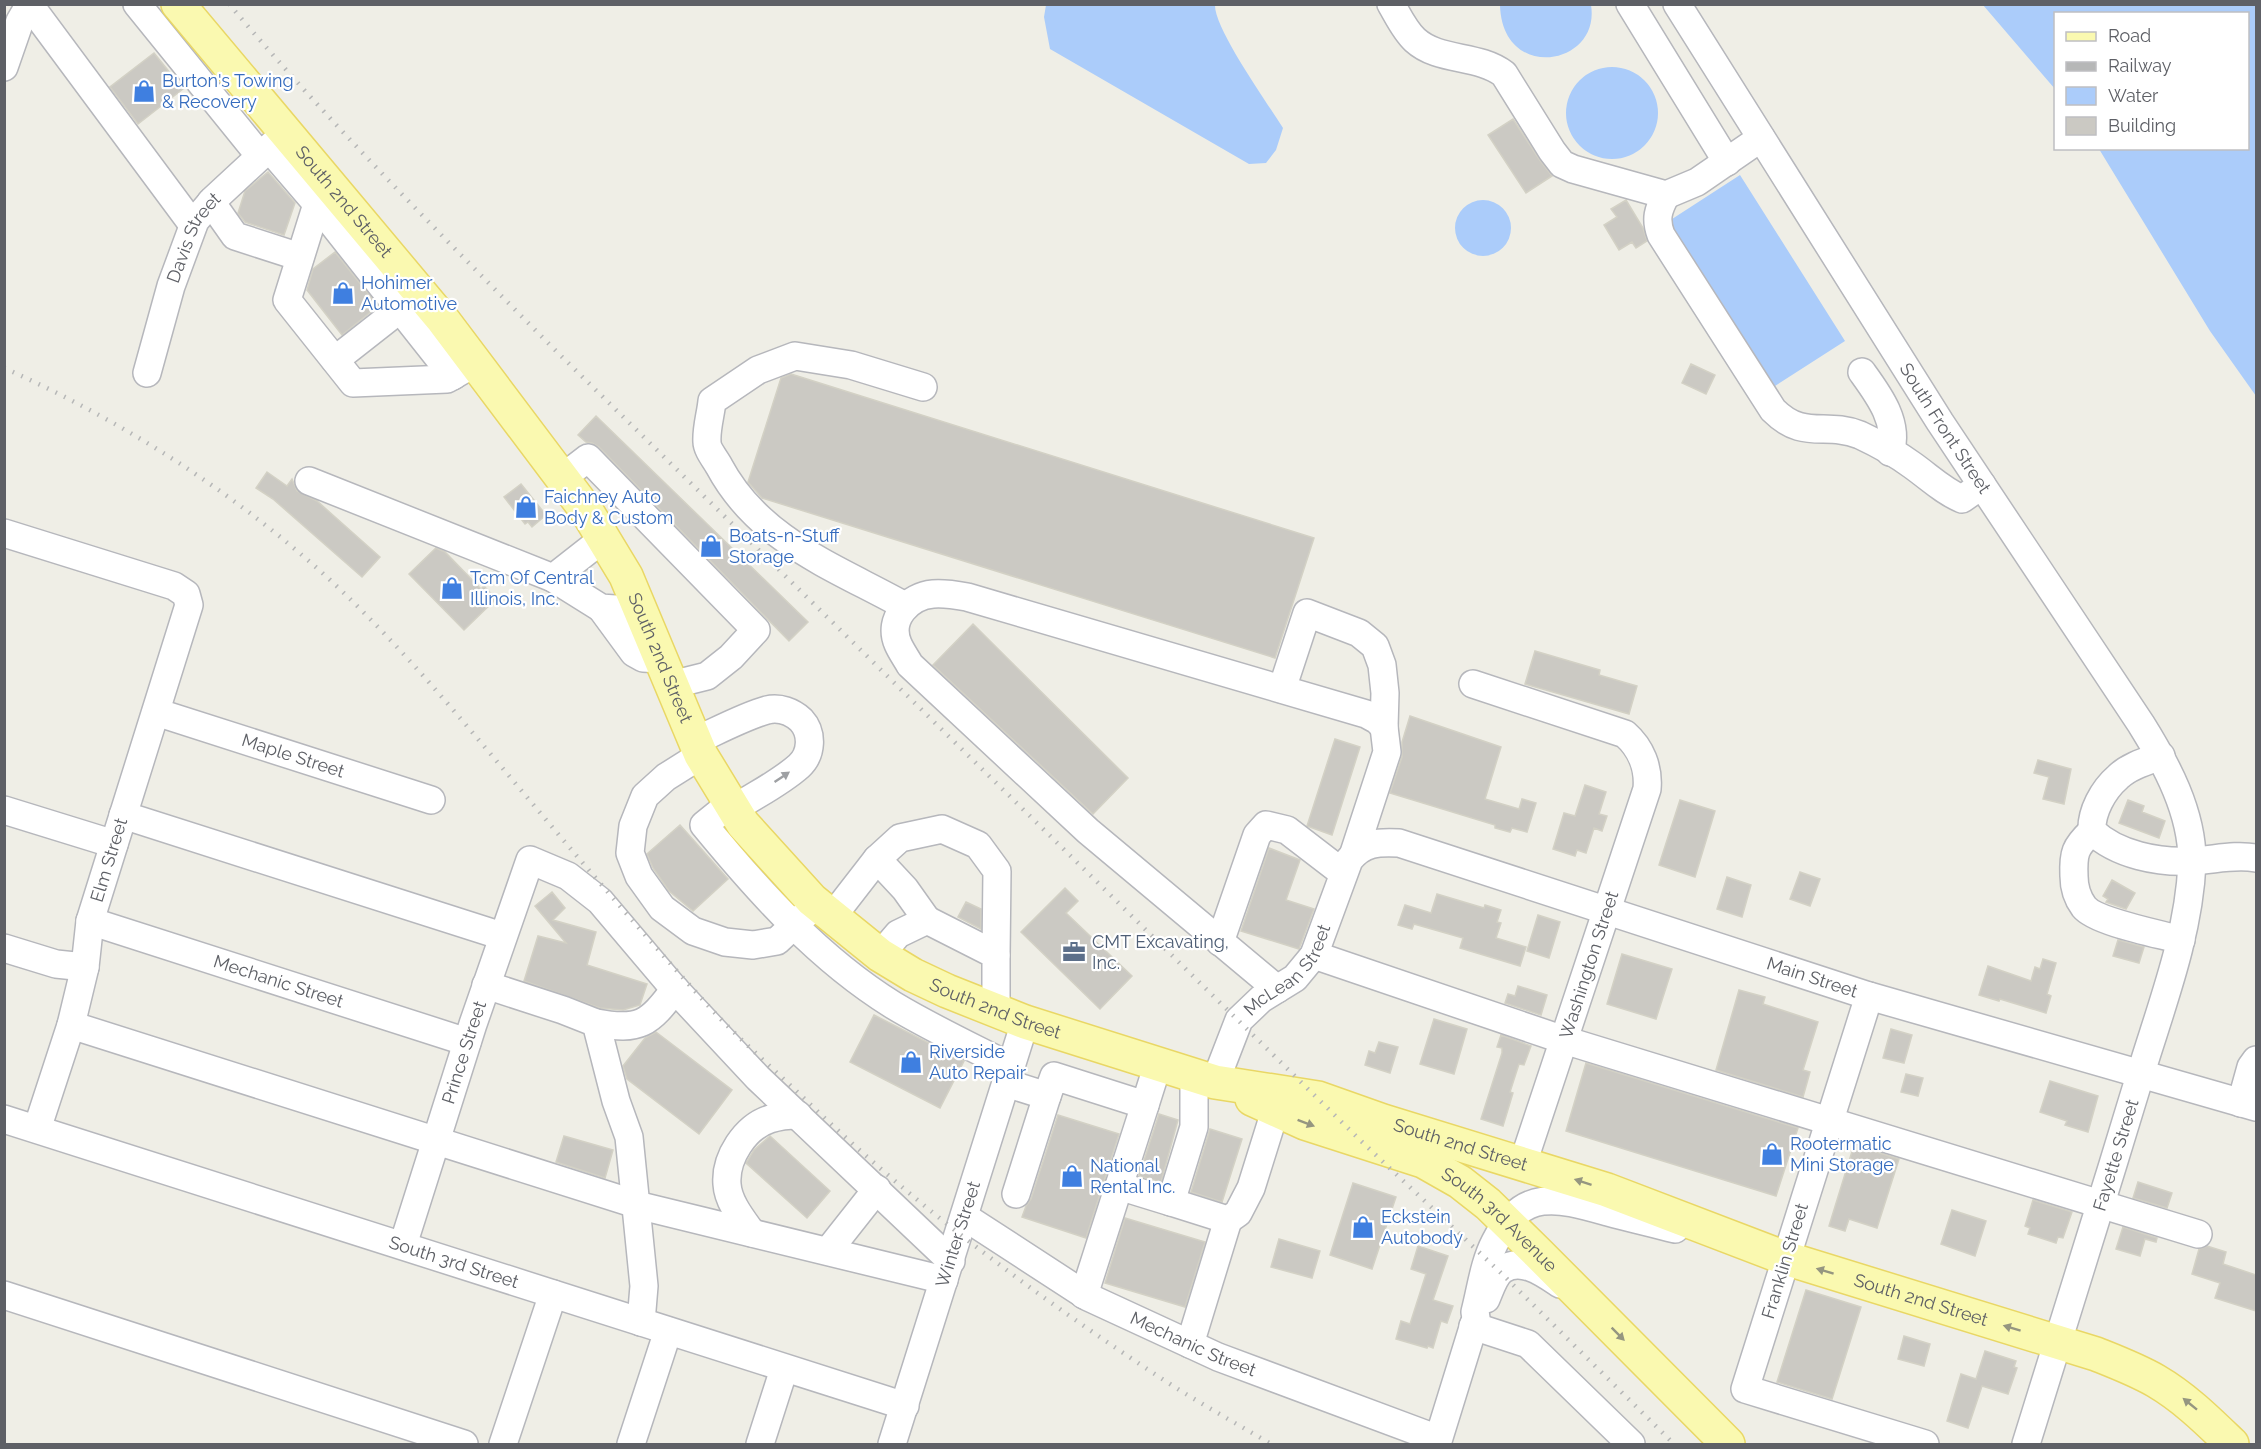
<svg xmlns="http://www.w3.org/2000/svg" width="2261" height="1449" viewBox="0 0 2261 1449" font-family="Raleway,sans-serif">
  <rect width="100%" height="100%" fill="#efeee6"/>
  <!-- water -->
  <path fill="#abccfa" d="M1046 5H1215C1214 28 1268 104 1283 128L1276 150 1266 163 1249 164 1050 49 1044 17Z
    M1500 5H1591C1601 66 1502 83 1500 5Z
    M1983 5H2256V396L2210 331 2099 149 2248 148V14H2056L2055 89Z
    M1566 113a46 46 0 1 1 92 0a46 46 0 1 1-92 0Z
    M1740 175 1845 341 1775 386 1669 221Z
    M1455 228a28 28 0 1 1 56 0a28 28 0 1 1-56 0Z"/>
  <!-- building -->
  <path fill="#cbc9c3" stroke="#d3d1c5" stroke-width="1.5" d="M154 53 183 89 138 124 110 87Z
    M1513 119 1539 159 1552 176 1526 193 1488 135Z
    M268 172 295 203 284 235 245 222 238 213 245 191Z
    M1626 200 1643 228 1647 241 1636 248 1632 242 1619 250 1604 225 1617 217 1611 209Z
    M335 252 378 306 342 335 307 290 313 269Z
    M1691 364 1715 375 1706 394 1682 383Z
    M791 374 1314 538 1275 658 762 498 748 482 781 378Z
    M596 416 808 622 789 641 599 447 592 443 586 442 578 435Z
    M267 472 287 486 292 479 297 491 317 501 380 557 362 577 273 499 256 488Z
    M521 484 546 515 532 527 528 522 525 524 504 497Z
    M436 548 445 552 481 589 484 586 496 599 464 630 409 574Z
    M973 624 1128 778 1093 814 933 665Z
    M1535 651 1600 670 1599 675 1637 686 1629 714 1525 684Z
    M1410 716 1501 747 1485 799 1519 809 1522 799 1536 803 1527 832 1512 828 1510 832 1495 828V825L1390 793 1402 757V742Z
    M1335 739 1360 747 1332 835 1307 826Z
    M2038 760 2071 769 2064 804 2043 799 2049 777 2034 773Z
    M1585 785 1606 792 1599 814 1607 816 1602 831 1594 828 1586 853 1577 850 1575 856 1553 849 1564 813 1575 816Z
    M1680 800 1715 811 1695 877 1659 865Z
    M2128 800 2144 806 2142 812 2165 821 2159 838 2119 823Z
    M680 825 728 879 693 911 669 891 653 868 647 854Z
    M1269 848 1300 860 1286 900 1314 909 1299 949 1241 931Z
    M1800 872 1820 879 1810 906 1790 899Z
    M1727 877 1751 885 1742 917 1717 909Z
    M2112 880 2135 893 2126 909 2106 902 2108 899 2103 896Z
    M1065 888 1078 901 1066 913 1132 976 1100 1009 1021 932Z
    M552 892 565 908 553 920 596 932 587 965 647 984 640 1005 623 1010 600 1008 524 981 538 936 566 943 535 906Z
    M1437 894 1484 908 1485 905 1501 910 1497 922 1501 923 1496 938 1526 947 1520 966 1460 948 1463 938 1414 924 1412 929 1398 925 1405 905 1431 913Z
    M966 902 981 909V929L958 917Z
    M1538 915 1560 922 1549 958 1527 951Z
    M2118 940 2144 947 2139 963 2113 956Z
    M1622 954 1672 969 1656 1019 1607 1004Z
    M2043 959 2056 963 2047 994 2051 996 2046 1013 2000 999 1999 1001 1979 995 1988 966 2031 981 2035 967 2040 969Z
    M1518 986 1547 995 1541 1015 1505 1003 1508 994 1515 996Z
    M1739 990 1765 997 1763 1004 1818 1022 1803 1070 1810 1072 1803 1097 1716 1070Z
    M874 1015 964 1061 940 1108 850 1062Z
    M1434 1019 1467 1029 1454 1074 1420 1064Z
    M1891 1029 1912 1035 1904 1063 1883 1058Z
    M656 1032 732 1090 699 1134 627 1079 623 1066 645 1038Z
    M1501 1035 1531 1046 1524 1065 1519 1064 1510 1092 1513 1093 1503 1126 1481 1119 1502 1053V1048L1497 1047Z
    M1379 1042 1398 1047 1390 1073 1365 1065 1369 1051 1375 1053Z
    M1586 1063 1798 1128 1776 1196 1566 1131Z
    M1906 1074 1923 1078 1918 1096 1901 1092Z
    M2050 1081 2098 1096 2088 1132 2065 1125 2067 1121 2040 1112Z
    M1159 1114 1178 1120 1161 1182 1139 1176Z
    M1058 1115 1119 1134 1086 1238 1022 1217 1026 1206 1031 1199Z
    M1210 1129 1242 1139 1222 1202 1191 1192Z
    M564 1136 613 1150 605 1178 556 1162Z
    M770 1136 830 1191 807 1218 746 1163 754 1150Z
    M1854 1145 1899 1159 1877 1228 1849 1219 1845 1231 1829 1226Z
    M2138 1182 2172 1193 2167 1208 2133 1198Z
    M1353 1183 1396 1197 1372 1269 1330 1255Z
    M2033 1200 2072 1212 2063 1238 2058 1237 2056 1243 2028 1234 2030 1228 2025 1226Z
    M1952 1210 1986 1221 1975 1256 1941 1244Z
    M1125 1218 1205 1242 1185 1307 1105 1283Z
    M2123 1227 2157 1238 2156 1242 2145 1239 2140 1256 2116 1249Z
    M1279 1239 1320 1251 1312 1278 1271 1267Z
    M1418 1246 1448 1256 1433 1300 1453 1306 1447 1323 1441 1321 1433 1348 1428 1346 1427 1348 1396 1339 1401 1321 1410 1324 1426 1274 1411 1269Z
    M2207 1246 2226 1252 2223 1264 2256 1275V1311L2215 1298 2220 1283 2192 1274 2199 1249Z
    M1806 1290 1861 1307 1832 1399 1777 1382Z
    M1904 1336 1930 1344 1924 1366 1898 1359Z
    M1985 1351 2016 1361 2014 1367 2017 1368 2008 1394 1982 1386 1968 1428 1947 1421 1961 1374 1976 1379Z"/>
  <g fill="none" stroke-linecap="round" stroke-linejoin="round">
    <!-- minor casing -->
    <g stroke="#b6b7bc" stroke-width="30">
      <g id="minor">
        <path d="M29 4 193 225"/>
        <path d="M137 4 260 156"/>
        <path d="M1391 4C1398 16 1405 31 1415 40 1439 62 1478 54 1504 74L1552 151 1562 164 1573 169 1666 195 1697 182 1761 138"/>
        <path d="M1630 4 1727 162"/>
        <path id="s1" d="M1677 4 1940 422 2141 724C2166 764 2193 813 2192 863 2189 937 2160 1009 2139 1079 2102 1201 2064 1323 2026 1444"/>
        <path d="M4 67 20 21 30 4"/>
        <path d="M269 148 317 204 287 300 353 383 447 379 475 363"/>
        <path d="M1666 195C1658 210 1655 219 1661 235L1773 410C1804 441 1825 421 1860 435 1877 443 1897 454 1912 465 1929 477 1943 491 1962 499L1982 485"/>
        <path d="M328 196 317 204 453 376"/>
        <path d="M211 202 235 236 300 257"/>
        <path d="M335 360 400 309"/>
        <path d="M1862 372C1878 394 1900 423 1890 452"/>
        <path id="s2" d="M147 373 171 286 195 221 213 200 281 137"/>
        <path d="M562 478 588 458 756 630 731 657 707 676 671 685"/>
        <path d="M309 481 553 578 604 538"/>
        <path d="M4 533 174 586 186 594 189 605 90 921 85 967 71 1025 37 1129"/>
        <path d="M553 578 601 608 642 611"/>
        <path d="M905 606C835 567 759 541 719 466 715 459 707 449 707 442 706 429 711 413 712 401L758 370 795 356 851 365 923 387"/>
        <path d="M601 608 634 653 643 658 661 659"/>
        <path d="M1473 684 1625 734C1641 748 1649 768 1647 789L1523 1163"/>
        <path d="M1282 689 1307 613 1359 633 1375 646 1382 665 1385 693 1384 727 1387 752 1354 853"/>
        <path id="s3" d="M156 712 431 800"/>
        <path d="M695 741C717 731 745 716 767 710 780 707 792 712 801 720 813 733 812 754 799 766 780 783 755 795 734 809"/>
        <path d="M701 755 666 777 645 796 633 826 630 853 639 876 662 908 693 931 725 942 753 945 777 941 807 913"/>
        <path d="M2161 756C2147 761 2129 766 2118 777 2103 790 2091 812 2092 831 2117 855 2159 863 2192 861 2214 860 2234 854 2256 858"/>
        <path d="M730 804 704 825C759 892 819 959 893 1005 931 1028 972 1047 1011 1067"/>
        <path d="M4 810 114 844"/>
        <path d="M123 815 502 936"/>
        <path d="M2092 831C2075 847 2073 853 2074 876 2074 887 2078 899 2084 907 2096 922 2160 934 2181 940"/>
        <path d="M877 859 905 889 927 920"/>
        <path d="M832 917 877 859 900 838 942 829 978 845 997 871 996 955"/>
        <path id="s4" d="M90 921 467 1042"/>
        <path d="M1220 942 1257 835 1266 825 1287 830 1343 873"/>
        <path d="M4 948 56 964 85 967"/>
        <path d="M880 955 898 934 927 920 996 955V1012"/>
        <path d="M1314 955 1564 1040 2198 1234"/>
        <path d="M486 985 563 1010 596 1023 616 1101 629 1137 644 1286 641 1322"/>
        <path d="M1277 989 1088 831 910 665C906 658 901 651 898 644 887 619 909 596 933 594 944 593 956 595 967 597L1366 714 1377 720 1384 727"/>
        <path d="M1869 996 1745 1389 1925 1444"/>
        <path d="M596 1023C640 1031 649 1024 675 989"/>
        <path d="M71 1025 645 1207 944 1280"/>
        <path id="s5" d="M1215 1082 1239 1020 1261 999 1295 978 1314 955 1349 860C1363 842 1378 842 1399 843L1869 996 2256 1107"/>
        <path d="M1006 1083 1047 1096 1054 1076 1145 1105 1158 1064"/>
        <path d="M2241 1103 2251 1067 2256 1060"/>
        <path id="s6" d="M4 1119 905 1406"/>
        <path d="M1119 1186 1171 1202 1194 1127V1075"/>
        <path d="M1016 1194 1047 1096"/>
        <path d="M1171 1202 1228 1220 1238 1213 1251 1188 1281 1092"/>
        <path id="s7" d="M965 1217 1088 1297 1218 1357 1438 1439"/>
        <path d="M752 1233C742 1219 728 1202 727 1184 725 1158 745 1127 770 1119 779 1116 789 1115 798 1115"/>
        <path id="s8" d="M403 1245 473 1024 530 860 568 876 600 901 672 986 758 1078 951 1261"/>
        <path d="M828 1251 877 1189"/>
        <path d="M4 1295 464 1444"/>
        <path d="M1084 1295 1145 1105"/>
        <path d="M1486 1299C1490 1290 1494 1276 1502 1270 1521 1256 1545 1274 1560 1284"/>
        <path d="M1473 1326 1528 1344 1631 1444"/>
        <path d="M1190 1344 1228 1220"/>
        <path d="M503 1444 553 1294"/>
        <path d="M631 1444 668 1331"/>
        <path d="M760 1444 784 1369"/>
        <path id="s9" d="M892 1444 1025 1022"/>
        <path d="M1437 1444 1476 1318 1475 1312C1481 1289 1484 1263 1495 1242 1523 1187 1558 1198 1608 1212 1630 1218 1652 1223 1675 1229"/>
      </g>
    </g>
    <!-- major casing -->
    <g stroke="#e9d765" stroke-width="36">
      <g id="major">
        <path id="s10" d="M178 4 443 320 586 510 626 576 701 755 743 824 812 900 880 955 913 975 947 991 1025 1022 1215 1082 1318 1098 1383 1121 1607 1190 1785 1258 2096 1354C2116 1362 2137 1370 2156 1381 2185 1398 2208 1421 2232 1444"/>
        <path id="s11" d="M1252 1099 1305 1123 1423 1161 1460 1182 1488 1204 1538 1253 1728 1444"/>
      </g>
    </g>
    <!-- minor -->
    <use href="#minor" stroke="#fff" stroke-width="27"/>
    <!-- major -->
    <use href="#major" stroke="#faf9b0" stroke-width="33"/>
    <!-- rail -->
    <path stroke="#b6b7b7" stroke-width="4.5" stroke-dasharray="1.5 8" stroke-linecap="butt" d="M229 4C331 125 442 236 553 348L1361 1141 1500 1272 1674 1444
      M4 368C123 421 232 491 328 578 394 639 452 708 510 777 573 852 637 927 703 1000 736 1037 775 1070 811 1105 920 1210 1043 1301 1170 1384 1203 1405 1237 1424 1271 1444"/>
  </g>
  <!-- one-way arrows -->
  <defs><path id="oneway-solid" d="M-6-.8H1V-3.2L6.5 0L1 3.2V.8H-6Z" transform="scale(1.5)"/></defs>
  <use fill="#9ea0a3" href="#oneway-solid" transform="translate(782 777) rotate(-34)"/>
  <g fill="#959680">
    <use href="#oneway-solid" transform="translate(1306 1123) rotate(21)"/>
    <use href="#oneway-solid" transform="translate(1583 1182) rotate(-162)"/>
    <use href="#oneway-solid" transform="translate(1825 1271) rotate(-163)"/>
    <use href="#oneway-solid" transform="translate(2012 1328) rotate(-163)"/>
    <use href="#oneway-solid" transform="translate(1618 1334) rotate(45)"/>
    <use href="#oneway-solid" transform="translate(2190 1404) rotate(-141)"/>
  </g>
  <!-- icons -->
  <defs>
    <g id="shop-bare" transform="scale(1.8)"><path d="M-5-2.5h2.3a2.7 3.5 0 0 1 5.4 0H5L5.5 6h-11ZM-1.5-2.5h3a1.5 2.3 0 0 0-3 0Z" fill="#3f7fe0" stroke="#fff" stroke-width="2.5" paint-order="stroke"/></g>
    <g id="office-bare" transform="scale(1.8)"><path d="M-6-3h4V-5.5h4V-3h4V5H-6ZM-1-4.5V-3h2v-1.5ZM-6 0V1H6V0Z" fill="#5c6f8a" stroke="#fff" stroke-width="2.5" paint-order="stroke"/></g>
  </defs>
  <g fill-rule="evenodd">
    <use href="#shop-bare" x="144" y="91"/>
    <use href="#shop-bare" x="343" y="293"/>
    <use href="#shop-bare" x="526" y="507"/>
    <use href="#shop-bare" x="711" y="546"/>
    <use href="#shop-bare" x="452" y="588"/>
    <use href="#office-bare" x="1074" y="952"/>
    <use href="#shop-bare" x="911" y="1062"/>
    <use href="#shop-bare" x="1772" y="1154"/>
    <use href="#shop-bare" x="1072" y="1176"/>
    <use href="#shop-bare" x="1363" y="1227"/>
  </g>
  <g text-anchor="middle" stroke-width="4.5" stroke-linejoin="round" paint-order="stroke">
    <!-- shop labels -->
    <g font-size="18" fill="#366cbe" stroke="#fff" text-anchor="start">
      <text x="162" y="87">Burton's Towing<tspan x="162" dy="21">&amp; Recovery</tspan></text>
      <text x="361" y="289">Hohimer<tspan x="361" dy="21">Automotive</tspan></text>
      <text x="544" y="503">Faichney Auto<tspan x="544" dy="21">Body &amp; Custom</tspan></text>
      <text x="729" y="542">Boats-n-Stuff<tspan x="729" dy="21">Storage</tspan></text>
      <text x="470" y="584">Tcm Of Central<tspan x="470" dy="21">Illinois, Inc.</tspan></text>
      <text x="929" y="1058">Riverside<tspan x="929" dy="21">Auto Repair</tspan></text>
      <text x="1790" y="1150">Rootermatic<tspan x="1790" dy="21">Mini Storage</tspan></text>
      <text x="1090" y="1172">National<tspan x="1090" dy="21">Rental Inc.</tspan></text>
      <text x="1381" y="1223">Eckstein<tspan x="1381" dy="21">Autobody</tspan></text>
    </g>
    <!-- street labels -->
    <g font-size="18" fill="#5e6066" stroke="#fff">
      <text dy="6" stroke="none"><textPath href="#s10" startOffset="258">South 2nd Street</textPath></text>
      <text dy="6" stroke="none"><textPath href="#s2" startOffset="144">Davis Street</textPath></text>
      <text dy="6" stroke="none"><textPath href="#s1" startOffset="502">South Front Street</textPath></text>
      <text dy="6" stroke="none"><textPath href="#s10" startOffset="816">South 2nd Street</textPath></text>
      <text dy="6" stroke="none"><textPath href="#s3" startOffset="144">Maple Street</textPath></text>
      <text transform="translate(109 860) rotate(-73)" y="6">Elm Street</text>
      <text transform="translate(1589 965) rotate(-72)" y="6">Washington Street</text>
      <text dy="6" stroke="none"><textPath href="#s5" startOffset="138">McLean Street</textPath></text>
      <text dy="6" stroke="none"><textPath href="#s5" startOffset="758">Main Street</textPath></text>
      <text dy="6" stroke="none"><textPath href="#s4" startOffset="198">Mechanic Street</textPath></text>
      <text dy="6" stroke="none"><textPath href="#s10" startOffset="1320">South 2nd Street</textPath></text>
      <text dy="6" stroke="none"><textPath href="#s8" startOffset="202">Prince Street</textPath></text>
      <text dy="6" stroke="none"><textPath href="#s10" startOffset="1806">South 2nd Street</textPath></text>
      <text transform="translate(2116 1155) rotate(-73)" y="6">Fayette Street</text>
      <text dy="6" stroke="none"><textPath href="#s11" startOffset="279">South 3rd Avenue</textPath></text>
      <text dy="6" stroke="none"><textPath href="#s9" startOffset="220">Winter Street</textPath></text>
      <text transform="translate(1785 1261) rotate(-73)" y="6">Franklin Street</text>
      <text dy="6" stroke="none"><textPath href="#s6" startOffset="472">South 3rd Street</textPath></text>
      <text dy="6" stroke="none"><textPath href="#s10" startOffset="2292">South 2nd Street</textPath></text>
      <text dy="6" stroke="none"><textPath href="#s7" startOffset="262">Mechanic Street</textPath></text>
    </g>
    <!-- service labels -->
    <g font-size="18" fill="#4e5e75" stroke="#fff" text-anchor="start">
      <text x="1092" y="948">CMT Excavating,<tspan x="1092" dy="21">Inc.</tspan></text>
    </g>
  </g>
  <!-- border -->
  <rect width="2261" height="1449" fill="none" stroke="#5e6066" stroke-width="12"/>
  <!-- legend -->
  <rect x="2054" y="12" width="195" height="138" fill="#ffffff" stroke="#bfbfc2" stroke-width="1.5"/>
  <rect x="2066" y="32" width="30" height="9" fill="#faf9b0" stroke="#bfbfc2" stroke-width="1.5"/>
  <text x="2108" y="42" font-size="18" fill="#5e6066">Road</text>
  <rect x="2066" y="62" width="30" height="9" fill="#b6b7b7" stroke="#bfbfc2" stroke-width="1.5"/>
  <text x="2108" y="72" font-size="18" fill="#5e6066">Railway</text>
  <rect x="2066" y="87" width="30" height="18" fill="#abccfa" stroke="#bfbfc2" stroke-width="1.5"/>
  <text x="2108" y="102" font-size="18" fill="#5e6066">Water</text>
  <rect x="2066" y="117" width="30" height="18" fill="#cbc9c3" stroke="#bfbfc2" stroke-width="1.5"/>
  <text x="2108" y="132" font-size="18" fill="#5e6066">Building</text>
</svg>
